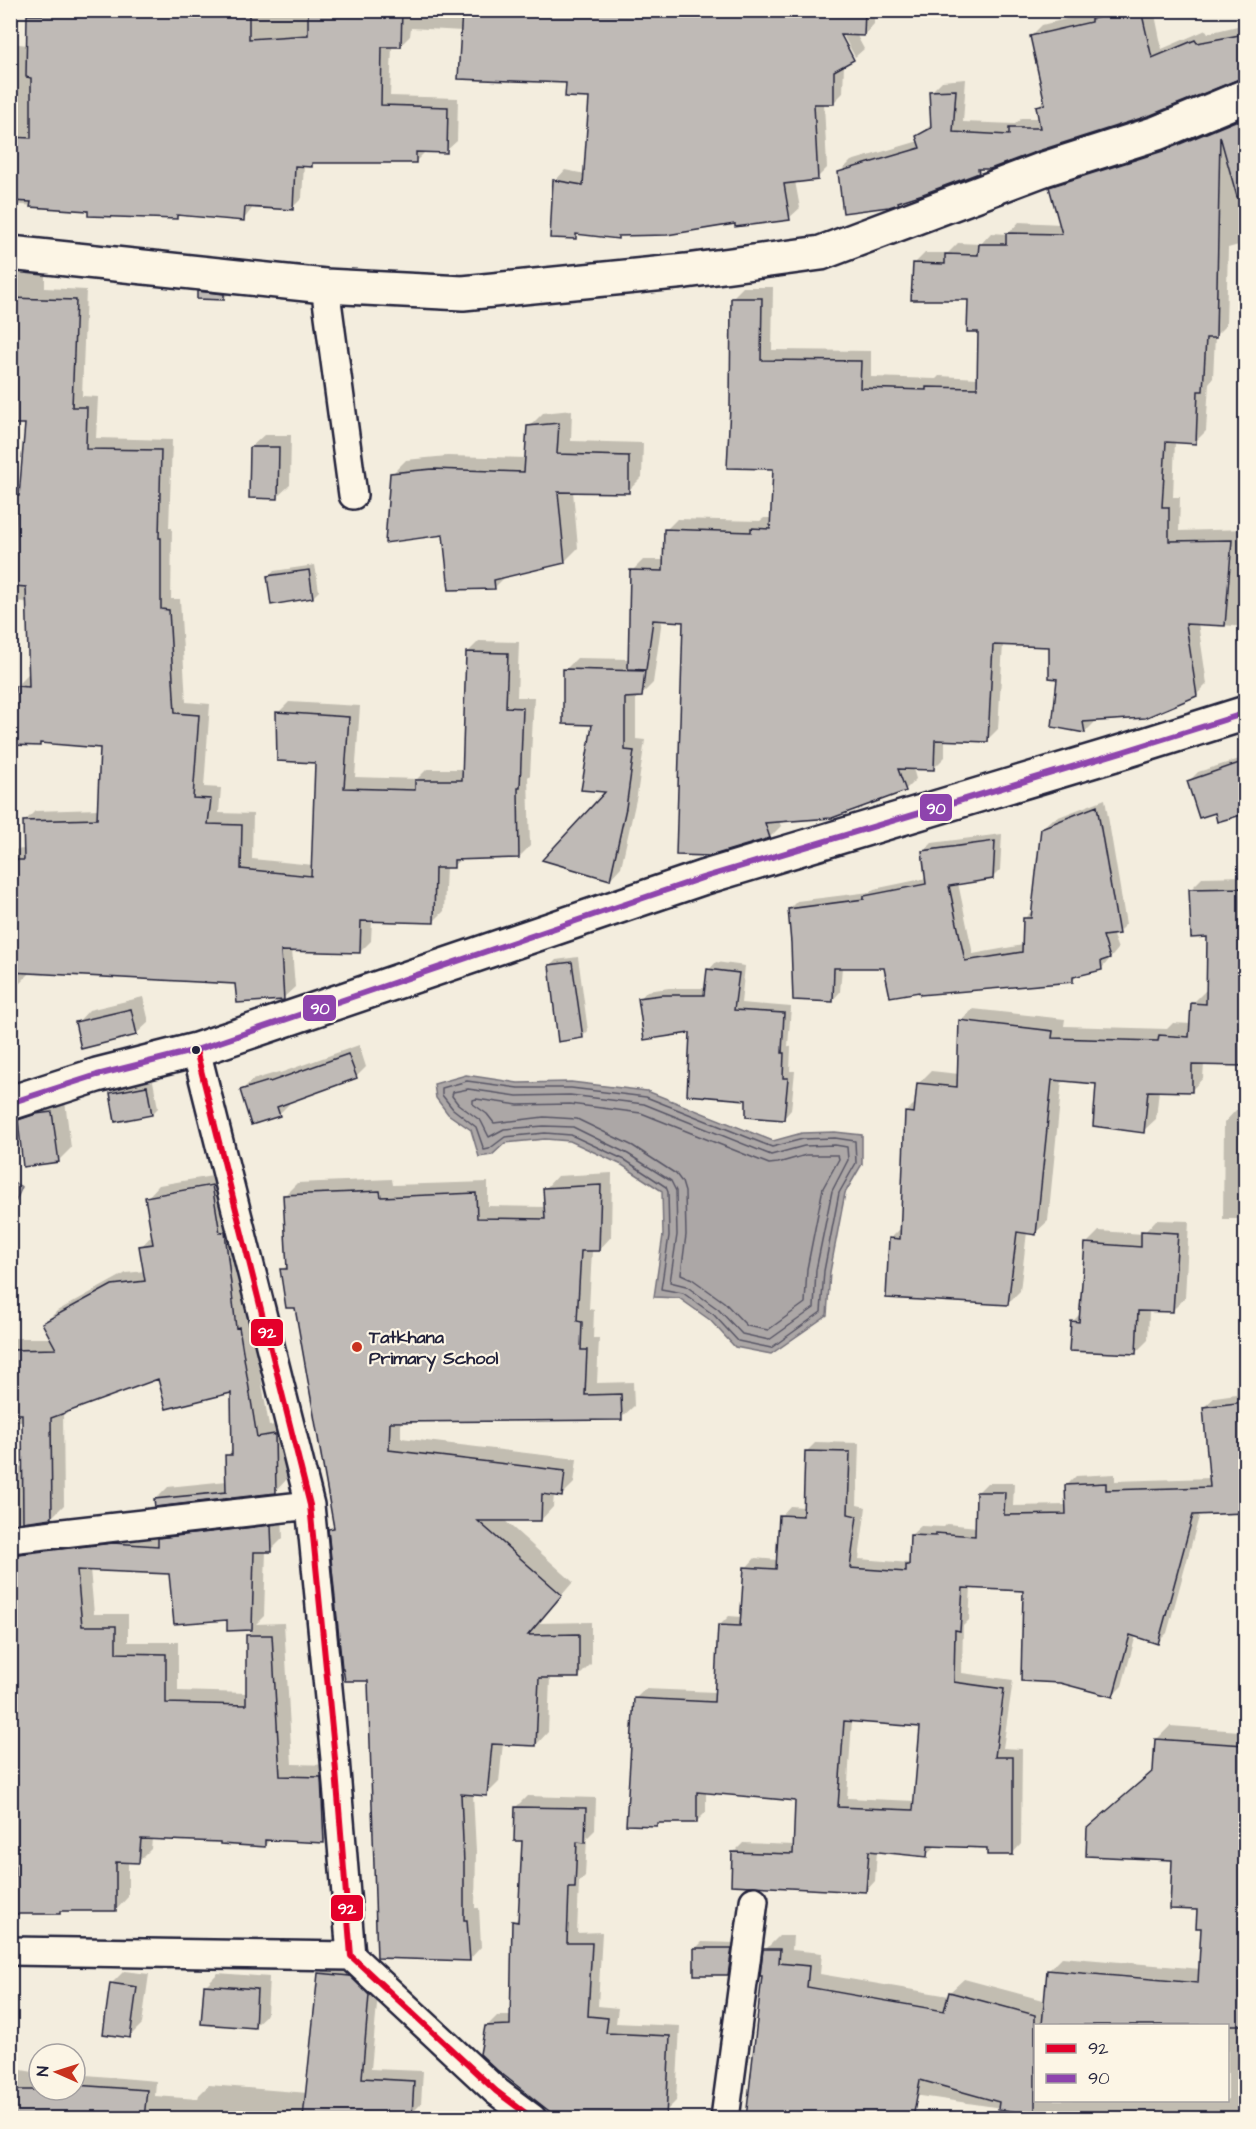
<svg xmlns="http://www.w3.org/2000/svg" width="1256" height="2129" viewBox="0 0 1256 2129" font-family="'Architects Daughter',sans-serif">
  <rect width="100%" height="100%" fill="#f3edde"/>
  <filter id="ink" filterUnits="userSpaceOnUse"><feTurbulence type="fractalNoise" baseFrequency=".0167" numOctaves="2"/><feDisplacementMap in="SourceGraphic" scale="12" xChannelSelector="R" yChannelSelector="G"/><feConvolveMatrix kernelMatrix="1 2 1 2 8 2 1 2 1" color-interpolation-filters="sRGB"/></filter>
  <g filter="url(#ink)">
    <!-- water -->
    <path fill="#aca7a6" stroke="#75727b" stroke-width="1.5" d="M466 1075 518 1083 571 1082 647 1091 773 1141 802 1133 835 1132 862 1135V1164L845 1193 830 1272 827 1315 771 1354 735 1347 710 1320 679 1298 654 1297 663 1235 662 1191 622 1165 570 1141 545 1139 505 1143 492 1155 479 1157 471 1130 448 1114 436 1098 434 1084Z
      M11 1182 22 1187 11 1212Z"/>
    <!-- shadow -->
    <path fill="#0003" fill-rule="evenodd" d="M34 10H197L195 92 221 94 231 10H874V24L864 35 856 34 864 49 855 57 839 28 836 30 851 58H854L844 64 843 93 833 103H824L827 168 817 178 795 181 800 208 789 218 620 234 618 237 580 233 575 238 555 181 565 170 585 174 590 96 568 81 462 31 411 28 410 36 400 46H392L390 96 458 98 457 141 446 151H426L416 161H316L311 166 304 165 302 198 292 208 254 206 244 219 180 214 176 217 10 204V43L28 45 29 16Z
      M1101 10H1154L1162 49 1206 30 1208 33 1246 24V76L1238 77 983 168 978 172 901 199 898 202 840 172 851 161 919 141 918 136 933 123 931 92 942 81 966 79 963 122 1015 124 1022 118H1040L1038 106 1045 99 1031 36 1042 25Z
      M1246 111V243L1228 248 1226 325 1215 336 1213 378 1209 383 1206 431 1195 442 1175 441 1173 497H1180L1179 531 1246 529V627L1198 623 1207 684 1196 695 1096 721 1085 732 1053 726 1059 677 1051 646 1003 644 998 729 987 740 945 739V757L934 768H913L916 779 905 790 779 821 781 826 770 837 710 854 684 621 662 619 653 683 641 695H636V739L645 740 637 795 621 867 610 879 608 791 594 723 565 670 577 658 630 659 632 571 643 560H665L666 530 677 519 760 521 764 518H772L775 467 731 406 732 298 743 287H773L772 350 871 351V377L936 379 939 376 979 378 980 330 969 298 914 264 925 253H948L958 243 981 244 991 233 1008 234 1019 222 1061 224 1051 188 1062 176Z
      M10 265 45 266V288L86 290 82 396 98 397 96 438 172 440 169 528H172L171 599H180L186 702 210 704 204 787 221 788 219 813 253 814 252 859 313 865 317 762 278 713 289 702 360 706 355 777 417 779 427 769H464L468 652 479 641 519 642 517 697H534L530 775 528 777 530 846 519 857 462 858 453 866H446L444 911 433 922 372 920 371 941 360 952 292 950 295 987 283 998 236 983 30 973 19 984H10V850L25 849 24 822 35 811 99 809 101 747 21 740 19 683 30 672 28 602 10 601V511H17V497L21 493 26 423H10Z
      M205 286 230 289 229 293 223 299 199 292Z
      M572 410 571 441 643 443 642 477 628 491H573L578 548 564 562 506 576 494 588 392 474 406 460 447 456 526 458 529 427 543 413Z
      M264 435H291L290 485 277 497 251 447Z
      M315 565 319 591 313 597 268 577 274 571Z
      M1246 757V812L1218 820 1216 811 1189 781 1198 772Z
      M1105 799 1126 924 1118 932 1112 933 1118 949 1102 968 1079 974 1073 980 886 966 842 967 840 992 832 1001 789 909 797 901 870 892 874 889 927 878 923 852 932 843 1002 834 1000 870 992 878 958 883 973 954 1023 945 1025 918 1033 910 1042 828 1051 820Z
      M1246 876V1064H1204L1203 1078 1191 1091 1159 1089 1156 1119 1143 1131 1098 1083 1062 1080 1048 1221 1035 1233 1027 1232 1020 1291 1008 1303 890 1239 902 1227 906 1112 916 1102 918 1084 931 1071 959 1074 961 1021 973 1009 1065 1019 1064 1026 1167 1029 1173 1023 1191 1024 1192 1004 1205 991H1208V936L1191 889 1203 877Z
      M578 957 588 1031 582 1037 550 966 556 960Z
      M716 962 745 966 741 1003 791 1007 788 1046 791 1047 790 1071H795L791 1110 784 1118 748 1099 692 1032 640 999 647 991 669 988H706L709 970Z
      M143 997 149 1022 136 1034 77 1023 89 1010Z
      M359 1045 366 1067 356 1077 288 1101 289 1104 279 1114 242 1090 252 1080 279 1072 280 1073Z
      M153 1081 158 1108 152 1114 111 1093 117 1087Z
      M65 1101 71 1148 58 1161 19 1121 32 1108Z
      M1236 1110H1246V1219H1223L1224 1123Z
      M612 1173 611 1237 599 1250H592L589 1309 594 1310 593 1338H599L597 1383 633 1382 634 1406 621 1418 401 1420V1438L577 1459 574 1483 562 1495 554 1494 553 1507 541 1520 503 1519 573 1582 538 1623 591 1622V1664L579 1676 550 1677 548 1732 536 1745 503 1743 499 1782 486 1795 473 1794 476 1851 475 1908H479L481 1947 469 1960 370 1679 330 1529 335 1524 296 1306 282 1270 288 1264 284 1196 297 1183 392 1179 393 1185 488 1182V1206L546 1207 545 1189 557 1176Z
      M224 1174 237 1221 247 1317 251 1316 269 1426 287 1423V1479L275 1492 156 1499 168 1487 227 1481V1456L233 1449V1391L159 1377 63 1412 64 1505 52 1517 10 1522V1468L24 1466V1421H10V1338H52L44 1324 57 1311 126 1273 145 1271 141 1247 153 1234 147 1198 159 1185Z
      M1156 1220 1189 1221 1185 1298 1173 1310H1149L1148 1340 1135 1353 1072 1322 1081 1313 1086 1244 1099 1231 1143 1234Z
      M1246 1297V1508L1214 1507 1200 1513 1167 1633 1158 1642 1136 1635 1122 1686 1113 1695 1024 1590 971 1587 969 1620 963 1626 962 1673 1013 1680 1003 1748 1022 1749 1021 1844 1012 1854 989 1846H936L926 1855 877 1850 875 1881 866 1891 734 1852 743 1843 795 1845 797 1800 706 1792V1812L696 1822 659 1821 656 1824 636 1698 645 1689 716 1692 719 1626 729 1616 742 1617 746 1568 755 1558 778 1560 781 1516 790 1506 805 1507 806 1452 816 1442 859 1443 857 1505 866 1507 859 1559 910 1563 911 1535 921 1526 944 1527 947 1524 977 1527 978 1492 987 1483H1014L1013 1506 1067 1505 1066 1486 1076 1476 1115 1474V1481L1211 1478 1204 1407 1215 1397 1236 1394 1239 1304ZM852 1720 922 1725 915 1801 847 1798Z
      M282 1514 283 1538 271 1550H266L264 1616 256 1624 284 1623 292 1764 332 1765 336 1829 324 1841 271 1839 264 1846 221 1840 152 1838 151 1849 139 1861H128V1897L116 1910H63L60 1912 16 1690H10V1537ZM90 1569 171 1573 228 1618 229 1629H254L247 1636V1693L178 1691V1642H128V1614H94Z
      M1246 1725V2118H1068L867 2088 865 2098 932 2118H748L764 1975 765 1950 779 1936H793L792 1950 822 1953 820 1974 949 1996 950 1992 964 1979 1046 2001 1049 1970 1062 1957 1201 1969 1203 1927 1199 1909 1173 1859 1155 1770 1156 1740 1170 1726 1240 1731ZM1036 2026H1228V2100H1036Z
      M527 1796 596 1798 595 1830 587 1838 585 1876 579 1882 577 1933 602 1932 598 2006 618 2008 616 2023 680 2026 676 2101 665 2112 640 2111 636 2118H561L498 2069 487 2026 497 2016 512 2015 514 1922 520 1916 524 1840 516 1807Z
      M702 1942 737 1943 734 1968 728 1974 696 1948Z
      M330 1964 360 1967 379 1984 371 2069 423 2071 421 2104 411 2114 395 2113 394 2118H10V2068L39 2073V2090H75V2074L156 2081 155 2096 198 2099 199 2095 209 2085 308 2093 320 1974Z
      M124 1971 149 1974 142 2024 129 2037 112 1983Z
      M218 1973 269 1977 267 2014 254 2026 205 1986Z"/>
    <g fill="none" stroke-linecap="round" stroke-linejoin="round">
      <!-- shore -->
      <path stroke="#595766" stroke-width="1.5" d="M467 1081 518 1088H571L646 1097 772 1147 803 1139 835 1138 855 1141 856 1163 839 1193 824 1271 821 1312 771 1348 738 1341 714 1315 683 1293 661 1289 669 1236 668 1192 666 1187 625 1160 571 1135 545 1133 505 1137 489 1149 484 1150 476 1127 453 1109 442 1095V1088Z
        M468 1089 517 1096 570 1095 644 1104 771 1155 804 1146 835 1145 847 1147 848 1160 832 1191 816 1270 814 1308 769 1340 742 1334 718 1309 686 1286 670 1282 677 1235 676 1191 671 1181 628 1154 573 1127 544 1126 504 1129 489 1137 481 1121 458 1104 452 1096 453 1092Z
        M476 1099 518 1105 570 1104 641 1113 769 1164 778 1163 806 1155H838L839 1159 823 1188 807 1269 805 1303 768 1330 747 1326 724 1302 692 1279 681 1274 686 1235 685 1192 682 1182 676 1174 633 1146 577 1119 544 1117 494 1123 487 1114 473 1104V1100Z"/>
    </g>
    <!-- building -->
    <path fill="#bfbab6" stroke="#22223b" stroke-width="1.5" fill-rule="evenodd" d="M61 10H168L222 15H249V39L308 35V10H402L401 47H382L381 105 448 107 447 153 416 152V163H312V167L295 166 293 210 245 207 244 221 177 215V219L88 216V211L30 207 31 202 10 201V137L31 138V78L26 77 27 15H60Z
      M462 10H865L864 36 841 35 854 60 834 71V104H814L818 180 784 184 790 220 735 227V224L667 235 618 236V239L576 234V239L550 238 553 180 583 185 589 98 565 97 566 83 458 79Z
      M1133 10H1141L1152 58 1195 40 1197 43 1245 34V78L1239 79 1151 115 1038 151 990 169H978L979 173 923 194 898 202 899 204 889 207 843 213 838 172 920 148 916 136 931 128 929 91 956 90 953 132 1009 135V128H1040L1036 106 1045 104 1030 36 1091 22V19Z
      M1245 117V196L1237 197 1220 136 1216 338H1206L1203 391H1198L1196 444 1166 442 1162 507H1169V541L1232 540 1225 626 1186 624 1197 696 1145 718 1083 722 1085 733 1052 727 1057 679 1049 678V647L993 645 988 742 935 740 934 770 898 769 906 791 832 818 765 823 770 838 710 856 676 855 683 622 653 620 646 670 628 669 630 570 663 571 664 529 751 532V528L770 529 773 469 727 468 730 406 731 298H762L761 360 861 361 860 388 926 390V387L977 388 978 332H967L968 300H911L913 263 945 264V254L978 255 979 244H1006V233L1062 234 1049 187 1163 151Z
      M197 291 224 294V300L197 299Z
      M10 298 76 300 72 407H87L86 449 161 450 159 538H161V609L169 610 175 713 199 715 193 798 211 799 208 824 242 825 241 869 311 876 315 763 277 761 276 712 349 717 344 788 415 790V780H462L466 652 508 653 506 707 523 708 520 788H518L519 858 454 860V868H435L434 923 361 921 360 953 281 951 284 1000 237 1003 235 984 10 972V860H24L23 821 97 819 100 748 40 743V746L12 745 15 686 29 687 26 587 14 586 16 496H19L25 424H10Z
      M559 423 557 454 629 456V493L558 492 565 563 494 580 495 589 449 590 443 535 385 543 390 473 432 469 524 472 527 426Z
      M250 447H279L278 499 249 498Z
      M309 570 313 598 271 605 267 576Z
      M563 669 645 671 642 697 625 698V750L634 751 626 808 610 880 542 860 605 792 581 790 592 725 563 724Z
      M1245 761V814L1217 822 1215 813 1199 818 1187 781Z
      M1097 806 1119 934 1103 936 1110 958 1101 961 1102 970 1073 977V982L920 995 919 992 890 997 884 968H834L833 1002 793 1000 791 943 788 909 864 899V896L926 884 922 851 995 841 993 879 949 886 965 961 1022 952 1023 918H1031L1041 828Z
      M1245 888V1066L1192 1065V1092L1148 1091 1144 1133 1093 1126 1096 1084 1052 1080 1036 1235 1017 1232 1008 1305 886 1298 889 1238 900 1239 905 1112 914 1113 917 1083 957 1087 959 1020 1053 1031 1052 1038 1158 1041 1159 1035 1189 1037 1191 1003 1206 1004 1207 937 1191 938 1189 889Z
      M572 962 583 1038 558 1042 549 965Z
      M707 969 739 973 734 1010 784 1013 782 1053H784L783 1078H788L784 1120 746 1117V1100L687 1095 690 1033 644 1040 638 998 661 995H704Z
      M131 1009 137 1035 81 1049 75 1022Z
      M348 1054 357 1078 277 1107 280 1116 251 1125 240 1090 269 1081 270 1082Z
      M147 1086 152 1115 115 1122 110 1093Z
      M52 1112 59 1162 23 1167 18 1120 36 1114Z
      M212 1185 220 1233 225 1232 236 1328 239 1327 257 1437 275 1434 276 1493 155 1507 154 1499 226 1492 225 1455H232L231 1393 166 1409 158 1379 51 1418 52 1518 23 1522 22 1414H10V1350L56 1349 42 1323 112 1285 145 1281 139 1246 153 1244 145 1197Z
      M601 1185 599 1251H581L577 1321 582 1322 581 1350H587L585 1395 621 1394 622 1420 390 1422 389 1450 565 1471 562 1497 542 1494 541 1521H478L562 1595 528 1635 579 1634V1678H539L536 1746 492 1744 487 1796 461 1794 464 1864V1920H467L470 1961 377 1958 368 1681H345L343 1668H342L328 1529 334 1528 295 1308H286L280 1269H287L283 1195 380 1191 381 1197 476 1193 477 1218 545 1219 543 1188Z
      M1141 1231 1178 1233 1173 1312 1138 1311 1136 1354 1069 1351 1071 1321 1079 1322 1085 1243 1141 1247Z
      M1245 1402V1513L1193 1515 1158 1644 1130 1635 1113 1697 1060 1683 1021 1681 1023 1591 963 1588 960 1631 955 1630 954 1682 1004 1689 995 1757H1013V1855H987V1848L928 1846 927 1857 869 1851 866 1892 731 1885 732 1852 793 1854 795 1801 697 1792V1823H657V1826L626 1825 634 1698 714 1702 718 1625 740 1626 744 1567 776 1569 779 1515 803 1516 805 1451 850 1452 848 1514 857 1516 850 1568 906 1572V1565H909L910 1535 936 1536V1533L975 1536 976 1492H1005L1004 1515 1066 1514 1065 1485 1106 1483V1490L1210 1487 1203 1407ZM844 1721 920 1727 913 1810 838 1807Z
      M271 1525 272 1552H254L252 1630 227 1631V1620L174 1624 169 1574 77 1570 82 1626H116V1653L166 1654V1703L246 1705V1635H272L280 1776 321 1777 324 1843 265 1840V1847L220 1844V1842L141 1839 139 1863 116 1862V1911H60V1914H15L13 1712H10V1555L113 1543 158 1546V1538Z
      M1155 1739 1245 1745V2025H1042L1047 1970 1198 1983 1201 1928H1196L1197 1910 1170 1909 1172 1860 1086 1856 1087 1828 1153 1771Z
      M515 1807 586 1808 585 1843 577 1842 575 1888H569L567 1943H592L588 2016 608 2018 606 2033 670 2036 666 2118H558L497 2070 480 2054 485 2026 510 2025 512 1921 518 1922 522 1841H514Z
      M694 1948H732L728 1975H694Z
      M763 1949H780L779 1963 809 1966 807 1987 944 2011 949 1992 1035 2015V2115L998 2109 999 2102 920 2080 913 2118H746L762 1976H760Z
      M318 1973 350 1976 369 1995 362 2078 414 2081 412 2116 386 2114V2118H303Z
      M110 1983 137 1987 130 2038 103 2034Z
      M204 1985 257 1989 255 2028 201 2024Z
      M75 2085 147 2090 144 2118H10V2090H75Z"/>
    <g fill="none" stroke-linecap="round" stroke-linejoin="round">
      <!-- minor casing -->
      <g stroke="#22223b" stroke-width="32">
        <path id="minor" d="M325 286 353 495
          M196 1050 310 1505 335 1759 351 1956 496 2091 532 2118
          M10 1539 310 1505
          M10 1951 351 1956
          M725 2118 754 1901"/>
      </g>
      <!-- primary casing -->
      <g stroke="#22223b" stroke-width="38">
        <path id="primary" d="M10 253 325 286 463 293 686 271 821 253 1044 169 1157 133 1246 96
          M10 1103 97 1075 196 1050 702 878 1125 751 1246 713"/>
      </g>
      <!-- minor -->
      <use href="#minor" stroke="#fcf5e5" stroke-width="27"/>
      <!-- primary -->
      <use href="#primary" stroke="#fcf5e5" stroke-width="33"/>
      <!-- bus-1 casing -->
      <g stroke="#fcf5e5" stroke-width="10">
        <path id="bus-1" d="M196 1050 310 1505 335 1759 351 1956 496 2091 532 2118"/>
      </g>
      <!-- bus-2 casing -->
      <g stroke="#fcf5e5" stroke-width="10">
        <path id="bus-2" d="M10 1103 97 1075 196 1050 702 878 1125 751 1246 713"/>
      </g>
      <!-- bus-1 -->
      <use href="#bus-1" stroke="#e4002b" stroke-width="6"/>
      <!-- bus-2 -->
      <use href="#bus-2" stroke="#8e44ad" stroke-width="6"/>
    </g>
  </g>
  <!-- markers -->
  <circle fill="#22223b" stroke="#fcf5e5" stroke-width="2" cx="196" cy="1050" r="5"/>
  <circle fill="#c8321e" stroke="#fcf5e5" stroke-width="2" cx="357" cy="1347" r="6"/>
  <g text-anchor="middle" stroke-width="4.5" stroke-linejoin="round" paint-order="stroke">
    <!-- poi labels -->
    <g font-size="18" font-weight="bold" fill="#22223b" stroke="#fcf5e5" text-anchor="start">
      <text x="369" y="1343">Tatkhana<tspan x="369" dy="21">Primary School</tspan></text>
    </g>
  </g>
  <g stroke="#fcf5e5" stroke-width="2">
    <rect x="919" y="793" width="34" height="29" rx="6" fill="#8e44ad"/>
    <rect x="302" y="994" width="35" height="28" rx="6" fill="#8e44ad"/>
    <rect x="250" y="1318" width="34" height="29" rx="6" fill="#e4002b"/>
    <rect x="330" y="1894" width="34" height="28" rx="6" fill="#e4002b"/>
  </g>
  <g font-size="16" text-anchor="middle" font-weight="bold" fill="#fff">
    <text x="936" y="814">90</text>
    <text x="320" y="1014">90</text>
    <text x="267" y="1338">92</text>
    <text x="347" y="1914">92</text>
  </g>
  <!-- margin -->
  <rect width="1256" height="2129" fill="none" stroke="#fcf5e5" stroke-width="36"/>
  <rect x="18" y="18" width="1220" height="2093" fill="none" stroke="#22223b" stroke-width="2" filter="url(#ink)"/>
  <!-- legend -->
  <rect x="1034" y="2024" width="195" height="78" fill="#fcf5e5" stroke="#a5a1a1" stroke-width="1.5"/>
  <rect x="1046" y="2044" width="30" height="9" fill="#e4002b" stroke="#a5a1a1" stroke-width="1.5"/>
  <text x="1088" y="2054" font-size="18" fill="#22223b">92</text>
  <rect x="1046" y="2074" width="30" height="9" fill="#8e44ad" stroke="#a5a1a1" stroke-width="1.5"/>
  <text x="1088" y="2084" font-size="18" fill="#22223b">90</text>
  <!-- north arrow -->
  <g transform="translate(57 2072) rotate(273)"><circle r="28" fill="#fcf5e5" stroke="#a5a1a1" stroke-width="1.5"/>
  <path d="M0-4.5L10 22L0 15L-10 22Z" fill="#c8321e"/>
  <text y="-9" font-size="16" font-weight="bold" text-anchor="middle" fill="#22223b">N</text>
  </g>
</svg>
